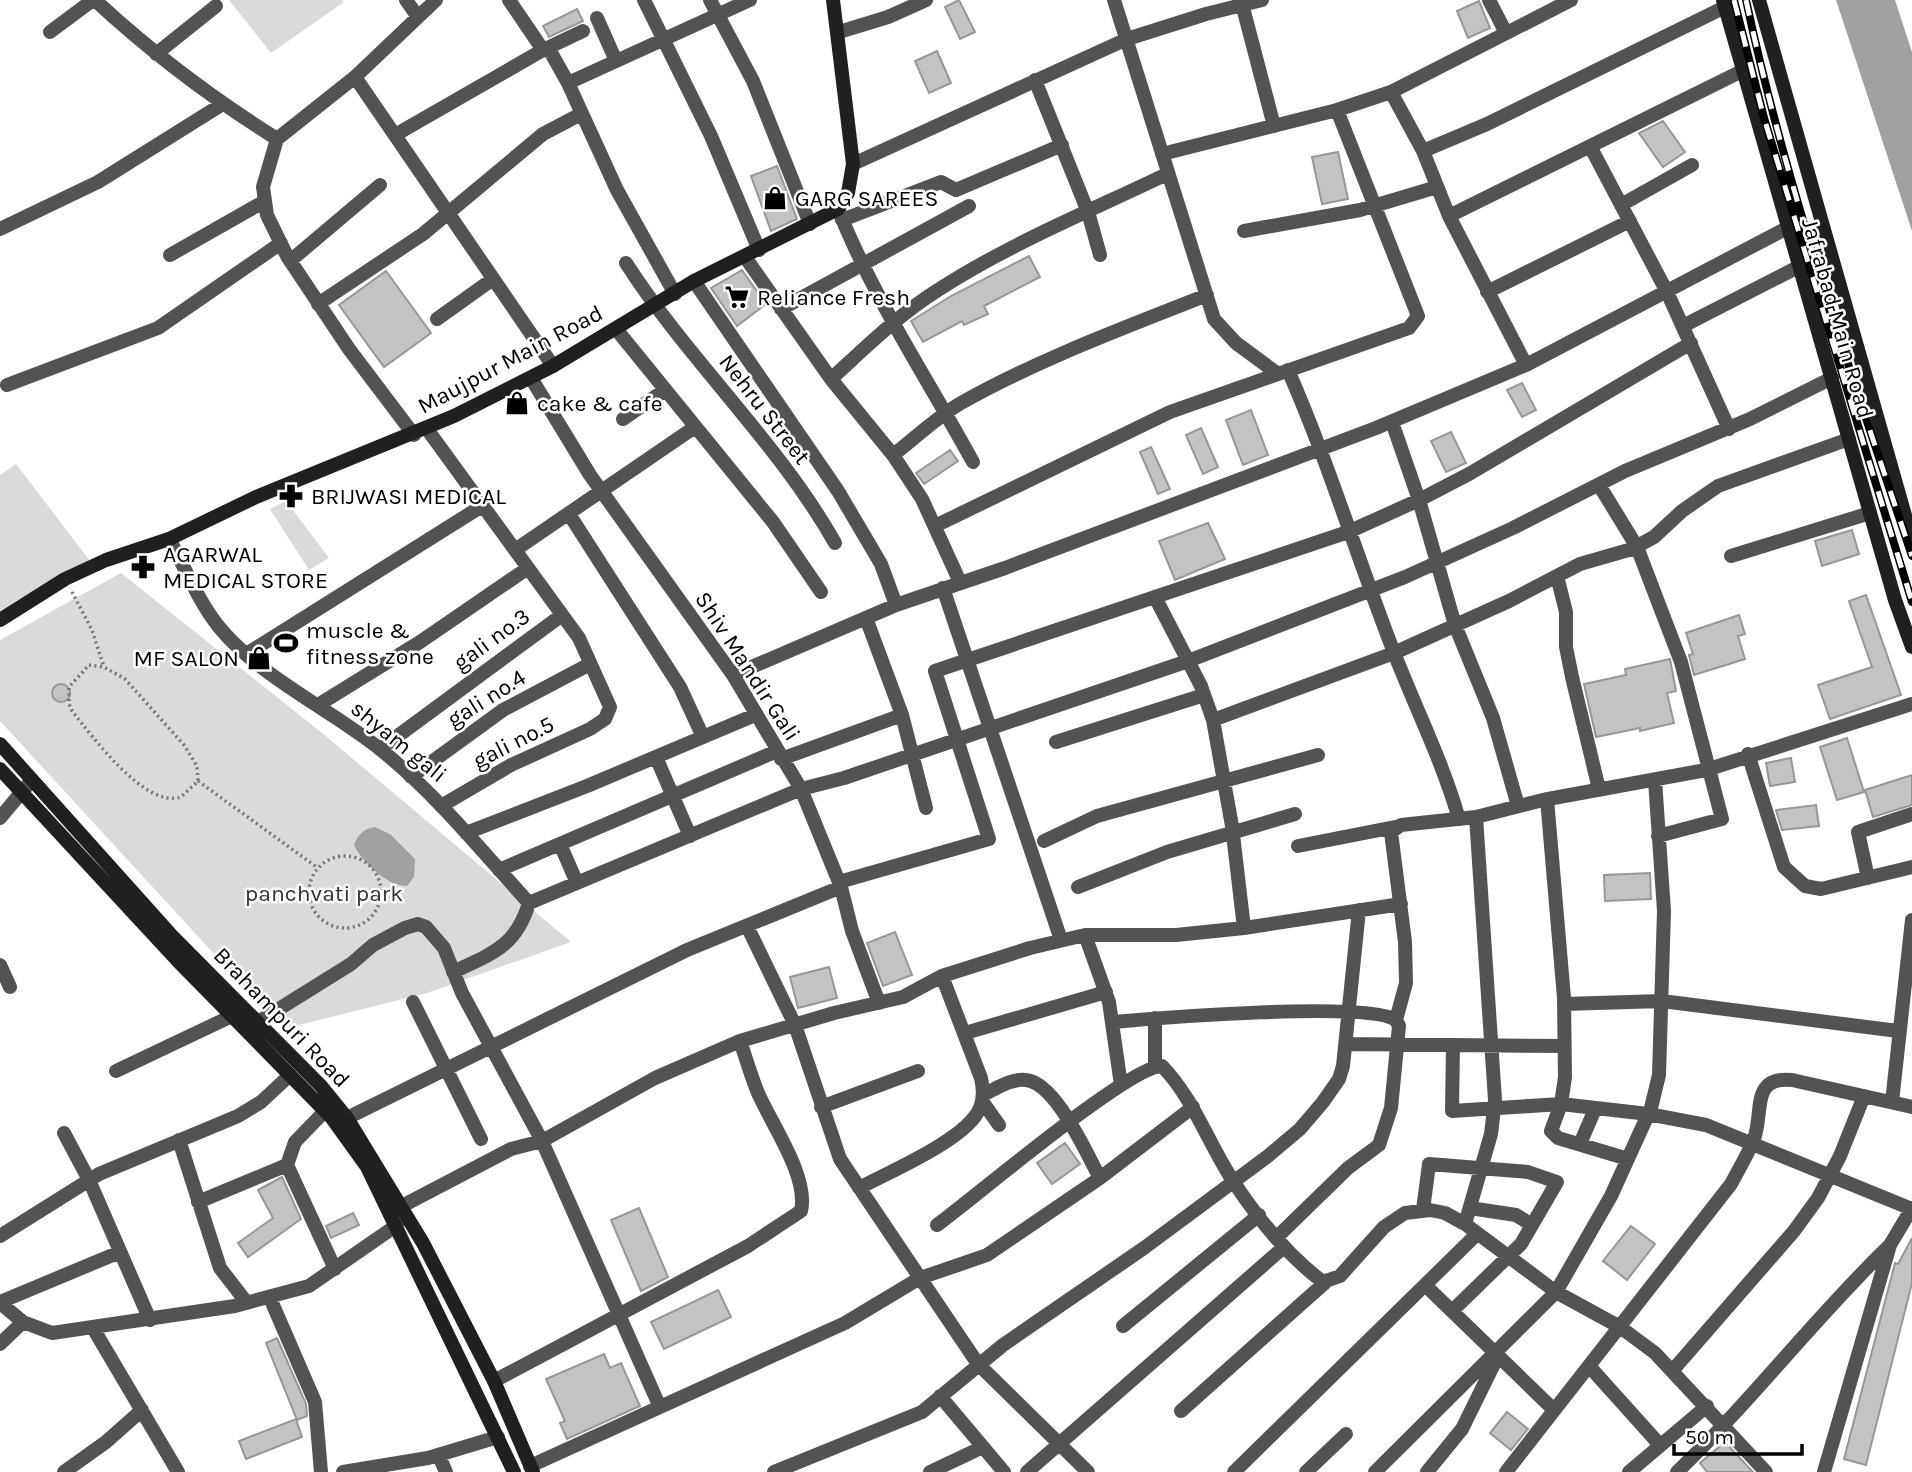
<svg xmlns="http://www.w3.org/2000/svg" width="1912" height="1472" viewBox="0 0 1912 1472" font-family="Karla,sans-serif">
  <rect width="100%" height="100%" fill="#fff"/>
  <!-- green -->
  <path fill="#dadada" d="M229 0H342L344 2 271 53Z
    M16 464 90 561 0 616V475Z
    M286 501 329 558 309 570 270 509Z
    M121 573 322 733 571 942 427 993 283 1029 0 721V640Z"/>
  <!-- water -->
  <path fill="#a1a1a1" d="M1836 0H1895L1912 52V231Z
    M375 827 390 834 415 859 414 877 407 886C387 886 363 863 354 845 357 836 364 828 375 827Z"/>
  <!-- building -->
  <path fill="#c3c3c3" stroke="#979797" stroke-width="2" d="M959 0 975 32 960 39 945 7Z
    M1479 1 1490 28 1468 38 1457 11Z
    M577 9 583 21 549 37 543 26Z
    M937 51 951 83 929 93 915 61Z
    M1663 121 1685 152 1663 167 1639 133Z
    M1338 152 1348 199 1322 204 1312 157Z
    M777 166 797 219 771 231 751 176Z
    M1029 256 1040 277 984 306 988 314 964 325 962 321 923 342 911 321 951 296Z
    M742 270 766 304 737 326 711 288Z
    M386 271 431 333 384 367 339 305Z
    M1522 383 1536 410 1522 417 1507 390Z
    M1251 410 1268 455 1243 465 1226 420Z
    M1201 428 1218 467 1203 474 1186 435Z
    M1451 432 1466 463 1446 472 1431 441Z
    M1151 447 1170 489 1158 494 1140 452Z
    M950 450 958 461 924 484 916 473Z
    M1208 523 1225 559 1175 580 1159 541Z
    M1852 530 1859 554 1822 566 1815 541Z
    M1866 595 1901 695 1830 719 1818 685 1872 667 1849 601Z
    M1739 615 1745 634 1738 636 1745 659 1694 675 1689 655 1693 654 1686 633Z
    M1670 659 1676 691 1667 693 1674 723 1640 731V728L1596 737 1584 684 1626 675 1625 669Z
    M52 693a9 9 0 1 1 18 0a9 9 0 1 1-18 0Z
    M1847 738 1864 792 1837 800 1820 747Z
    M1791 758 1795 782 1770 786 1766 763Z
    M1912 775V805L1873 817 1865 790Z
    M1816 805 1819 826 1782 830 1776 810Z
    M1650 873 1651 899 1605 901 1604 875Z
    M895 932 912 975 883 986 867 943Z
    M829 967 837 998 798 1008 790 977Z
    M1065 1143 1080 1164 1052 1184 1037 1163Z
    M282 1177 301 1219 248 1257 238 1243 273 1218 258 1190Z
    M639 1208 668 1277 641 1291 611 1220Z
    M353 1213 359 1225 331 1238 326 1226Z
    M1631 1226 1655 1244 1627 1280 1603 1261Z
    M1912 1238V1283L1866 1465 1844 1459 1895 1263 1898 1264Z
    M718 1290 731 1317 664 1349 651 1322Z
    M277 1338 306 1404 307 1416 297 1420 266 1343Z
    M604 1354 610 1368 621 1363 640 1406 567 1439 560 1423 565 1421 546 1379Z
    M1507 1412 1528 1429 1511 1450 1490 1433Z
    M296 1419 302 1437 246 1459 239 1441Z
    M1725 1442 1753 1472H1707L1700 1463Z"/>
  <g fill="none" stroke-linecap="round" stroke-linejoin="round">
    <!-- path -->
    <path stroke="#757575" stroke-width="3.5" stroke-dasharray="2 3.5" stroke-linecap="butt" d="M72 592 92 630 104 667
      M89 665 104 667 125 679 184 745 197 766 198 781 181 797C145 809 93 737 72 711L69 704V687Z
      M198 781 318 868
      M309 892a36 36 0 1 1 72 0a36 36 0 1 1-72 0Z"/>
    <!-- street -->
    <path stroke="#535353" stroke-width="14" d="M95 0C152 53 212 98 277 139
      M406 0 418 17
      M509 0 543 50 583 31
      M644 0 711 136 759 250
      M710 0 753 81 810 224
      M1114 0 1214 319 1236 343 1278 374
      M1241 0 1274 126
      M1489 0 1506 33
      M597 18 616 61
      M50 32 93 0
      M839 32 888 17 926 0
      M156 54 216 6
      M355 77 553 366
      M1035 80 1088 212 1100 255
      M568 83 750 0
      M1391 92 1423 151 1449 216 1526 365
      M395 135 543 50 550 51 568 83 617 190 675 294
      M1590 146 1667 292 1729 429
      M1423 151 1487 124 1725 7
      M1162 154 1337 110 1391 92 1571 0
      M853 164 1127 39 1206 14 1262 0
      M1621 205 1692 165
      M838 209C874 299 927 378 973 462
      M1449 216 1744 70
      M842 220 941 182 956 190 1062 145
      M0 229 98 182 221 105
      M1244 231 1360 210 1437 187
      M170 255 265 201
      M745 257 831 379 893 455 922 499 960 582
      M290 261 380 185
      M626 263C689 361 778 442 835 543
      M694 281 838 491 881 564 896 605
      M1487 292 1630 221
      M318 304 423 234 543 134 581 114
      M781 309 969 206
      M437 319 493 279
      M1683 326 1800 266
      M616 329 773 522 821 592
      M1288 370C1328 461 1357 557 1393 650 1415 707 1442 760 1459 819
      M531 378 590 475 733 675 801 789 841 887 852 931 879 1003
      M831 379C865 348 898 315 938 290 1009 244 1090 211 1167 174
      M7 385 158 328 281 243
      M623 419 665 390
      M1392 422 1419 500 1455 625 1493 718 1518 806
      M427 429 579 638 610 707 605 719 590 729 511 765 441 806
      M414 435 349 349 287 256 267 215 263 187 277 139 355 77 436 0
      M893 455C915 438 937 417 961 403 1039 359 1124 328 1207 295
      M1599 485 1637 547 1681 662 1722 819 1658 836
      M569 514 680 687 703 737
      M935 526 1170 412 1409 328 1418 316 1337 110
      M169 539C185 567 198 601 219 627 260 677 330 709 380 749 436 794 481 850 529 903 516 947 491 954 453 972
      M515 550 695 427
      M1731 556 1870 513
      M1557 576 1566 612V647L1572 677 1599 789
      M943 588 1061 940
      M1155 597 1201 686 1213 720 1232 826 1244 928
      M248 653 482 506
      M733 675 896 605 1005 568 1376 428 1526 365 1789 227
      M318 705 420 642 528 568
      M902 715 926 808
      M1213 720 1394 653 1509 601 1580 564 1632 549 1654 537 1682 511 1718 486 1849 439
      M1056 742 1204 695
      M380 749 562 615
      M1748 754 1784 867 1805 886 1821 889 1912 867
      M656 757 690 836
      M781 759 902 715 866 618
      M411 777 503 710 590 664
      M1548 799 1706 770 1912 704
      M0 818 31 781
      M466 833 587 786 755 715
      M1044 841 1097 816 1318 755
      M560 844 577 883
      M1298 846 1395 827
      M499 870 777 751
      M1868 878 1858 832 1912 814
      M839 882 989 839 935 671 1348 532 1419 500 1469 474 1691 343
      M1078 887 1167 852 1295 814
      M529 903 801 789 844 778 1188 661 1405 577 1513 528 1625 471 1750 419 1832 378
      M747 926 795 1025 840 1159 978 1364 1088 1472
      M1085 935 1109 1002 1121 1085
      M0 965 10 987
      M413 1002 481 1139
      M1564 1004 1662 1001 1898 1031
      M1155 1018V1066
      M1396 1020 1406 983 1405 942 1391 832 1401 825 1476 817 1547 799 1564 998 1565 1077 1561 1104 1551 1131 1558 1138 1628 1159
      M1114 1022C1157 1018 1368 1001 1396 1020L1399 1026 1391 1108 1379 1145 1348 1168 1276 1238
      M250 1027 351 964 373 945 405 928 418 924 426 927 444 948 462 993 542 1141 659 1405
      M965 1033 1106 992
      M1345 1044 1564 1046
      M1453 1045 1452 1111 1561 1104 1648 1114 1706 1125 1912 1209
      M116 1071 232 1016
      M984 1094C996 1089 1012 1078 1026 1080 1056 1083 1086 1153 1100 1178
      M982 1101 999 1125
      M1892 1102 1912 920
      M821 1107 918 1071
      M325 1111 295 1142 287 1165 335 1269
      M347 1118 687 950 841 887
      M64 1133 89 1180 150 1320
      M179 1140 220 1268 247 1303
      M1580 1144 1595 1109
      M859 1188C889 1172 957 1143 976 1115 984 1104 984 1091 981 1078L942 976
      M198 1202 287 1165
      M402 1206 511 1149 542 1141 655 1078 740 1041 834 1013 903 997 942 976 1030 948 1085 935H1176L1244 928 1401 904
      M1470 1208 1516 1215 1532 1225
      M1423 1210 1429 1164 1528 1172 1557 1182 1521 1244 1452 1311
      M1465 1224 1491 1134 1495 1100 1476 817
      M937 1225C974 1198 1129 1066 1162 1066 1194 1099 1208 1143 1233 1181 1258 1219 1287 1255 1323 1282L1340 1276 1384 1227 1405 1213 1430 1210 1445 1213 1465 1224 1556 1292 1620 1327 1655 1353 1766 1472
      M0 1236 99 1174 238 1116 261 1102 290 1075
      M1425 1285 1554 1410
      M270 1298 315 1402 321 1472
      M0 1302 120 1252
      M0 1303 23 1322 52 1333 235 1306 309 1286 397 1225
      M1123 1326 1259 1215
      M93 1328 178 1472
      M0 1344 23 1322
      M1589 1366 1660 1445
      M1673 1370 1794 1231 1818 1198 1840 1156 1864 1096
      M494 1381 748 1246 801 1211C809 1177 772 1125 758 1093 751 1076 746 1058 740 1041
      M940 1396 1004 1472
      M1181 1411 1328 1280
      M439 1456 446 1472
      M530 1466 845 1323 920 1278 987 1255 1100 1178 1193 1107
      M64 1472 106 1442 142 1410
      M343 1472 428 1458 498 1437
      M774 1472 922 1412 1003 1345 1144 1248 1268 1156 1300 1129 1323 1102 1339 1079 1343 1066 1359 910
      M930 1472 983 1447
      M1027 1472 1284 1247
      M1234 1472 1477 1234
      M1306 1472 1346 1434
      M1375 1472 1556 1292 1611 1196 1651 1108 1659 1075 1664 911 1655 780
      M1427 1472 1462 1429 1498 1356
      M1506 1472 1731 1184C1739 1169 1748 1154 1754 1139 1764 1112 1750 1076 1792 1080L1912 1107
      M1629 1472 1707 1406
      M1677 1472C1752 1401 1815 1317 1890 1245
      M1824 1472 1890 1245 1912 1208"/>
    <!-- secondary -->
    <path stroke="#202020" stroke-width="14" d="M1723 0 1895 600 1912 647
      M1759 0 1912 540
      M0 620 65 579 106 560 169 539 256 497 454 416 553 366 694 281 838 209 848 193 853 164 833 0
      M0 744 172 936 321 1086 347 1118 423 1243 494 1381 533 1472
      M0 769 177 960 331 1117 367 1167 514 1472"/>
    <!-- rail casing -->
    <g stroke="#000" stroke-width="8">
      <path id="rail" d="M1734 0 1764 118 1912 602
        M1746 0C1786 188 1851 373 1912 556"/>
    </g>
    <!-- rail -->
    <use href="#rail" stroke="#fff" stroke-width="5" stroke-dasharray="16" stroke-linecap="butt"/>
  </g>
  <!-- icons -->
  <defs>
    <g id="shop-bare" transform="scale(1.89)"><path d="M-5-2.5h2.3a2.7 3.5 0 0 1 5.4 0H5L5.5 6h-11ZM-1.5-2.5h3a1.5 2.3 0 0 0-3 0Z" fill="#000" stroke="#fff" stroke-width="2.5" paint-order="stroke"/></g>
    <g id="supermarket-bare" transform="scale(1.89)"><path d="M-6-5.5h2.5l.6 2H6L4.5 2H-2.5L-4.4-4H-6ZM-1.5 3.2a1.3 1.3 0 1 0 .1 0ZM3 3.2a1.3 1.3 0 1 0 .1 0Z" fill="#000" stroke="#fff" stroke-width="2.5" paint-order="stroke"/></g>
    <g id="pharmacy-bare" transform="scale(1.89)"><path d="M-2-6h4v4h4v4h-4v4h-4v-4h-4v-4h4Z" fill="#000" stroke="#fff" stroke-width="2.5" paint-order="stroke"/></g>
    <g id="stadium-bare" transform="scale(1.89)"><path d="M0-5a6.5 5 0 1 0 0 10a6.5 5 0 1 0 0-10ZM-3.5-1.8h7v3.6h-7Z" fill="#000" stroke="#fff" stroke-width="2.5" paint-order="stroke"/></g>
  </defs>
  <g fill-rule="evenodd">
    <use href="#shop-bare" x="775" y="198"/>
    <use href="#supermarket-bare" x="737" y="297"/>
    <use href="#shop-bare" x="517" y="403"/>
    <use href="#pharmacy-bare" x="291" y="496"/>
    <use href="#pharmacy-bare" x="143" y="567"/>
    <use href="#stadium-bare" x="286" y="643"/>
    <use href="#shop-bare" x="259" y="658"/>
  </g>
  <g text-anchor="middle" stroke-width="5" stroke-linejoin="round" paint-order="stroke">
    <!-- poi labels -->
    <g font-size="23" fill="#000" stroke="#fff" text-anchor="start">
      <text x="795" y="206">GARG SAREES</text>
      <text x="757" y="305">Reliance Fresh</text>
      <text x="537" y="411">cake &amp; cafe</text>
      <text x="311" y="504">BRIJWASI MEDICAL</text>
      <text x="163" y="562">AGARWAL<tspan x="163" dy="26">MEDICAL STORE</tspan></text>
      <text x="306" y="638">muscle &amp;<tspan x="306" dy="26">fitness zone</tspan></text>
      <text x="239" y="666" text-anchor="end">MF SALON</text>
    </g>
    <!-- street labels -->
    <g font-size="23" fill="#000" stroke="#fff">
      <text transform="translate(1838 318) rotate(74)" y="8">Jafrabad Main Road</text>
      <text transform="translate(510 359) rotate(-28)" y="8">Maujpur Main Road</text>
      <text transform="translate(765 409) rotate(52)" y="8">Nehru Street</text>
      <text transform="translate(491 639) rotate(-36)" y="8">gali no.3</text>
      <text transform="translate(748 666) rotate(57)" y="8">Shiv Mandir Gali</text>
      <text transform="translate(486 698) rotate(-32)" y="8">gali no.4</text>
      <text transform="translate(399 741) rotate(39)" y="8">shyam gali</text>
      <text transform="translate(513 742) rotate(-27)" y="8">gali no.5</text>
      <text transform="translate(282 1017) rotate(46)" y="8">Brahampuri Road</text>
    </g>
    <!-- park labels -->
    <g font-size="23" fill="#313131" stroke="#fff">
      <text x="324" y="901">panchvati park</text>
    </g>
  </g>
  <!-- scale -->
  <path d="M1674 1444v10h128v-10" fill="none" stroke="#000000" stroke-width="3.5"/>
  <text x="1685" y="1444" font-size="21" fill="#000000" stroke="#ffffff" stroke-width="5" paint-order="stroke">50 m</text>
</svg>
